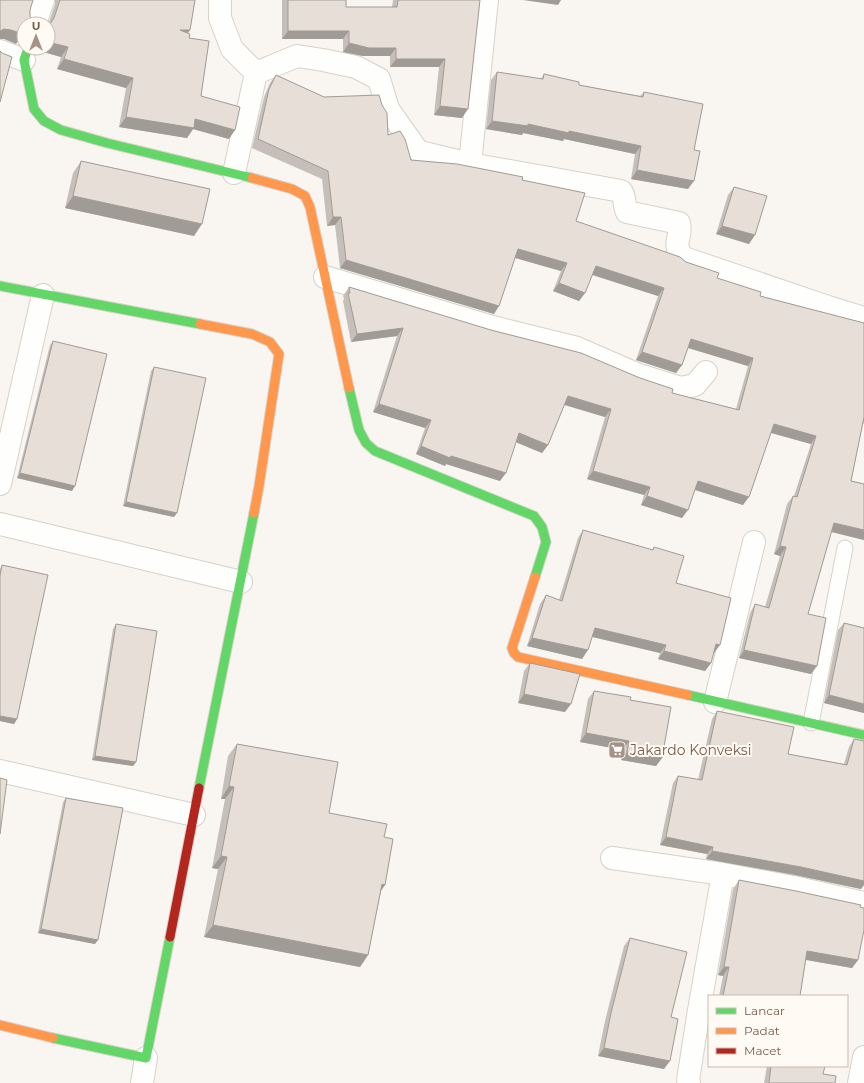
<svg xmlns="http://www.w3.org/2000/svg" width="864" height="1083" viewBox="0 0 864 1083" font-family="Montserrat,sans-serif">
  <rect width="100%" height="100%" fill="#f9f5f0"/>
  <g fill="none" stroke-linecap="round" stroke-linejoin="round">
    <!-- lane casing -->
    <g stroke="#d7d1cb" stroke-width="17">
      <path id="lane" d="M811 723 845 548"/>
    </g>
    <!-- street casing -->
    <g stroke="#d7d1cb" stroke-width="24">
      <path id="street" d="M220 0V18L232 49 256 73
        M35 24 43 0
        M0 51 24 60
        M256 73 297 56 323 60 356 67 379 79 388 109 417 150 424 153 470 164 621 191C626 197 623 205 627 212L679 223C683 238 670 243 684 258L828 307 864 318
        M470 164 487 0
        M234 173 256 73
        M325 277 489 326 577 348 639 375 681 388 695 385 706 372
        M0 484 43 295
        M0 524 241 582
        M715 702 754 542
        M0 771 194 815
        M612 858 723 874 793 887 864 903
        M142 1083 146 1058
        M689 1083 688 1080 699 1010 723 874
        M859 1083 864 1057"/>
    </g>
    <!-- fast casing -->
    <g stroke="#d9d2cb" stroke-width="11">
      <path id="fast" d="M28 48 24 60 34 109 44 121 61 130 107 143 252 178
        M0 286 200 324
        M349 388 359 430 366 443 375 451 534 516 542 527 546 542 535 577
        M688 695 864 735
        M199 788 254 513
        M53 1038 146 1058 170 937"/>
    </g>
    <!-- slow casing -->
    <g stroke="#d9d2cb" stroke-width="11">
      <path id="slow" d="M252 178 292 189 305 196 310 207 349 388
        M200 324 252 334 270 342 279 354 259 486 254 513
        M535 577 512 648 514 653 518 657 688 695
        M0 1025 53 1038"/>
    </g>
    <!-- jam casing -->
    <g stroke="#d9d2cb" stroke-width="11">
      <path id="jam" d="M170 937 199 788"/>
    </g>
    <!-- lane -->
    <use href="#lane" stroke="#fefefd" stroke-width="15"/>
    <!-- street -->
    <use href="#street" stroke="#fefefd" stroke-width="22"/>
    <!-- fast -->
    <use href="#fast" stroke="#63d668" stroke-width="9"/>
    <!-- slow -->
    <use href="#slow" stroke="#ff974d" stroke-width="9"/>
    <!-- jam -->
    <use href="#jam" stroke="#b3261e" stroke-width="9"/>
  </g>
  <!-- wall -->
  <path fill="#c6bfb9" d="M55 0H195L190 30 188 33 201 96 229 139 193 129 187 138 119 127 126 88 57 69 61 57 40 51V48H48V25L55 4Z
    M282 0H346V7H392L393 0H480L462 118 434 115 439 67H390V56H363L343 52V39H282Z
    M497 72 541 79 544 74 579 85 640 96 644 92 694 150 688 189 631 179 635 154 564 139 563 141 523 133 522 135 486 129 491 80Z
    M276 75 388 135 411 160 522 180 576 221 686 262 717 278 760 296 864 323V424L863 423 851 481 864 484V540L831 532 808 614 811 674 739 658 750 613 755 604 765 607 780 556 774 554 787 504 793 496H794L811 444 771 433 743 505 695 490 682 518 641 505 644 495 587 479 605 417 564 405 548 445 542 453 516 442 500 481 446 464 445 466 416 454 425 428 373 412 397 336 351 342 343 301 344 299 343 296 349 287 672 393 736 409 748 366 688 348 682 365 676 373 636 360 658 296 592 275 585 293 579 301 553 291 561 271 515 258 494 314 340 268 335 225 327 226 322 179 252 148 264 97 270 83Z
    M81 161 194 236 65 208 73 173Z
    M734 187 749 244 716 234 728 195Z
    M53 341 72 491 17 478 50 345Z
    M154 367 174 517 123 506 151 371Z
    M583 530 652 550 654 547 676 583 714 653H713L711 663 705 671 658 659 660 653 592 637 582 659 527 646 540 604 546 595 559 600 578 538Z
    M2 565 17 719 14 724 0 721V569Z
    M844 623 864 628V713L824 703 838 630Z
    M116 624 136 762 133 766 92 760 113 629Z
    M530 663 565 712 518 703 524 671Z
    M594 691 630 700 662 758 656 766 621 760 623 750 580 742 588 699Z
    M717 711 788 754 844 764 849 747 854 739 861 889 795 875 706 859 707 854 660 845 673 783 678 776 698 780 712 719Z
    M237 744 329 813 384 837 385 885 381 891 368 955 360 967 204 937 218 869 212 868 225 799H221L228 756Z
    M66 798 95 944 38 933 63 802Z
    M739 880 858 960 852 968 806 960 800 996H719L723 976 718 975 733 889Z
    M630 938 671 1017 664 1069 598 1056 605 1021 624 946Z
    M767 1066H825L823 1074 835 1083H764Z"/>
  <!-- shaded-wall -->
  <path fill="#a19b96" d="M523 0H561L558 5Z
    M4 29 11 30 23 34 16 44 4 39H0V31Z
    M180 30H190L183 39Z
    M288 31H349L343 39H282Z
    M24 33V36L20 38Z
    M48 42 68 47 61 57 40 51 42 48H48Z
    M349 43 396 48 390 56H363L343 52Z
    M64 59 133 78 126 88 57 69Z
    M396 59H445L439 67H390Z
    M440 106 468 109 462 118 434 115Z
    M126 117 195 119 235 130 229 139 193 129 187 138 119 127Z
    M492 121 528 124 569 131 641 146 635 154 564 139 563 141 523 133 522 135 486 129Z
    M637 170 694 181 688 189 631 179Z
    M73 196 202 224 194 236 65 208Z
    M333 217H341L335 225 327 226Z
    M722 226 755 235 749 244 716 234Z
    M518 249 567 263 561 271 512 257Z
    M346 260 499 306 494 314 340 268Z
    M596 266 664 288 658 296 590 274Z
    M559 283 585 293 579 301 553 291Z
    M403 328 397 336 351 342 357 334Z
    M691 339 753 358 748 366 685 347Z
    M642 352 682 365 676 373 636 360Z
    M568 396 611 409 605 417 562 404Z
    M379 404 431 420 425 428 373 412Z
    M774 424 816 436 811 444 768 432Z
    M519 433 548 445 542 453 513 441Z
    M421 446 506 473 500 481 446 464 445 466 416 454Z
    M593 471 650 487 644 495 587 479Z
    M20 473 75 486 72 491 17 478Z
    M698 481 749 497 743 505 692 489Z
    M647 496 688 510 682 518 641 505Z
    M126 502 177 513 174 517 123 506Z
    M834 523 864 530V540L828 531Z
    M780 546 786 547 780 556 774 554Z
    M595 628 666 645 660 653 589 636Z
    M532 638 588 650 582 659 527 646Z
    M716 644 720 645 714 653 710 652Z
    M744 650 817 666 811 674 739 658Z
    M664 651 711 663 705 671 658 659Z
    M524 694 571 704 565 712 518 703Z
    M829 695 864 704V713L824 703Z
    M0 716 17 719 14 724 0 721Z
    M586 733 629 741 623 750 580 742Z
    M627 752 662 758 656 766 621 760Z
    M95 756 136 762 133 766 92 760Z
    M229 786 234 787 225 799H221Z
    M666 837 713 847 707 854 660 845Z
    M712 851 801 867 864 881V885L861 889 795 875 706 859Z
    M221 856 227 857 218 869 212 868Z
    M382 884 385 885 376 897Z
    M213 925 368 955 360 967 204 937Z
    M41 929 98 940 95 944 38 933Z
    M807 951 858 960 852 968 801 959Z
    M724 967H729L723 976 718 975Z
    M604 1048 670 1061 664 1069 598 1056Z"/>
  <!-- building -->
  <path fill="#e6ded7" stroke="#a19b96" d="M0 0H33L30 10V16L33 23 34 24H24V33L23 34 11 30 4 29 0 31Z
    M60 0H195L190 30H180L190 34 189 38 209 41 201 96 240 107 235 130 195 119 194 128 126 117 133 78 64 59 68 47 48 42V25L50 24 54 18Z
    M288 0H346V7H397L398 0H480L468 109 440 106 445 59H396V48H369L349 43V31H288Z
    M0 51 2 53 12 57 0 102Z
    M497 72 543 79 544 74 579 82V85L643 97 644 92 703 104 694 150 700 151 694 181 637 170 641 146 569 131V133L528 124V126L492 121Z
    M276 75 324 97 379 95 382 105 387 113 388 135 400 131 405 139 411 160 457 164 523 177 522 180 585 193 576 221 680 257 686 262 719 273 717 278 761 292 760 296 864 323V417L851 481 864 484V530L834 523 808 614 826 618 817 666 744 650 755 604 769 608 786 547 780 546 793 496 797 497 816 436 774 424 749 497 698 481 688 510 647 496 650 487 593 471 611 409 568 396 548 445 519 433 506 473 451 456 450 458 421 446 431 420 379 404 403 328 357 334 348 293H350L349 287 491 330 581 353 640 378 673 389 672 393 739 410 753 358 691 339 682 365 642 352 664 288 596 266 585 293 559 283 567 263 518 249 499 306 346 260 341 217H333L328 171 258 139 269 89Z
    M81 161 210 189 202 224 73 196Z
    M734 187 767 196 755 235 722 226Z
    M53 341 107 354 75 486 20 473Z
    M154 367 206 378 177 513 126 502Z
    M583 530 653 550 654 547 684 556 676 583 731 598 720 645 716 644 711 663 664 651 666 645 595 628 588 650 532 638 546 595 562 601Z
    M2 565 48 575 17 719 0 716V576Z
    M844 623 864 628V704L829 695Z
    M116 624 157 631 136 762 95 756Z
    M530 663 580 674 571 704 524 694Z
    M594 691 631 697 630 700 671 707 662 758 627 752 629 741 586 733Z
    M717 711 794 727 788 754 847 765 854 739 864 741V881L801 867 712 851 713 847 666 837 678 776 702 780Z
    M237 744 338 762 329 813 387 824 384 837 393 839 385 885 382 884 368 955 213 925 227 857 221 856 234 787 229 786Z
    M0 778 7 780 0 834Z
    M66 798 123 808 98 940 41 929Z
    M739 880 796 891 861 905 860 907 864 908V930L858 960 807 951 800 996H723L729 967H724Z
    M630 938 687 952 671 1017 678 1019 670 1061 604 1048 611 1013Z
    M771 1066H825L823 1074 836 1076 835 1083H769Z"/>
  <!-- icons -->
  <defs>
    <g id="supermarket-square" transform="scale(0.9)"><rect x="-9" y="-9" width="18" height="18" rx="4" fill="#a69286" stroke="#fffaf3"/><path d="M-6-5.5h2.5l.6 2H6L4.5 2H-2.5L-4.4-4H-6ZM-1.5 3.2a1.3 1.3 0 1 0 .1 0ZM3 3.2a1.3 1.3 0 1 0 .1 0Z" fill="#fff"/></g>
  </defs>
  <g fill-rule="evenodd">
    <use href="#supermarket-square" x="617" y="750"/>
  </g>
  <g text-anchor="middle" stroke-width="4" stroke-linejoin="round" paint-order="stroke">
    <!-- poi labels -->
    <g font-size="14" fill="#7a5c4d" stroke="#fffaf3" text-anchor="start">
      <text x="630" y="755">Jakardo Konveksi</text>
    </g>
  </g>
  <!-- legend -->
  <rect x="708" y="995" width="140" height="72" fill="#fffaf3" stroke="#cabbb1"/>
  <rect x="716" y="1008" width="20" height="6" fill="#63d668" stroke="#cabbb1"/>
  <text x="744" y="1015" font-size="12" fill="#7a5c4d">Lancar</text>
  <rect x="716" y="1028" width="20" height="6" fill="#ff974d" stroke="#cabbb1"/>
  <text x="744" y="1035" font-size="12" fill="#7a5c4d">Padat</text>
  <rect x="716" y="1048" width="20" height="6" fill="#b3261e" stroke="#cabbb1"/>
  <text x="744" y="1055" font-size="12" fill="#7a5c4d">Macet</text>
  <!-- north arrow -->
  <g transform="translate(36 36)"><circle r="19" fill="#fffaf3" stroke="#cabbb1"/>
  <path d="M0-3L7 15L0 10L-7 15Z" fill="#a69286"/>
  <text y="-6" font-size="11" font-weight="bold" text-anchor="middle" fill="#7a5c4d">U</text>
  </g>
</svg>
